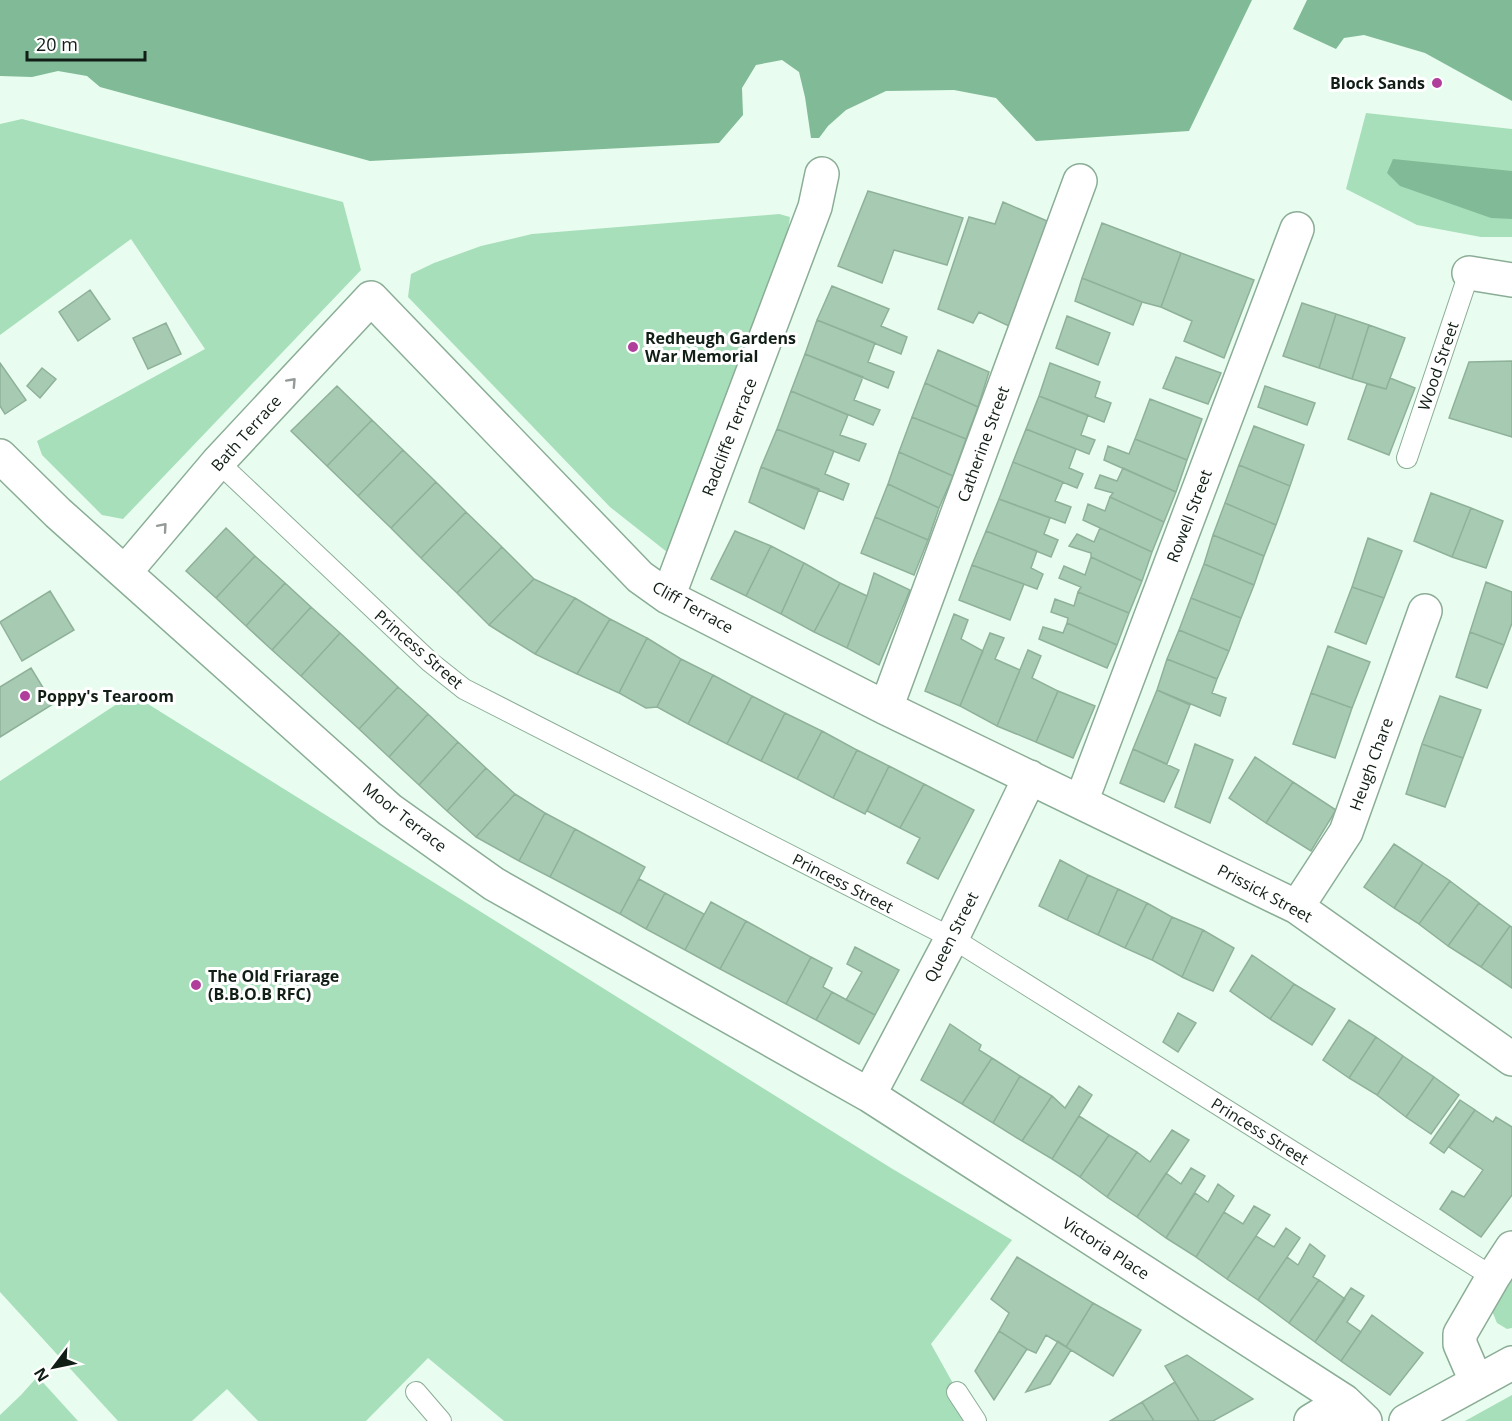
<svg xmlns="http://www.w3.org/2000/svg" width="1512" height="1421" viewBox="0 0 1512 1421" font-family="'Open Sans',sans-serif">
  <rect width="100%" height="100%" fill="#e8fdef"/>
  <!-- green -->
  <path fill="#a7dfba" d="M1366 113 1512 129V237H1481L1417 225 1346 189Z
    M22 119 343 202 361 270 123 519 102 515 42 455 37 441 205 349 131 239 0 335V124Z
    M779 214 790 217 786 244 667 552 610 507 408 297 411 274 434 263 481 246 532 234Z
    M132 694 891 1168 1012 1240 931 1344 974 1421H504L428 1358 366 1421H258L227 1389 192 1421H118L0 1292V781Z
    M1512 1271V1328L1507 1329 1497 1323 1492 1311Z
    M38 1376V1377L78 1421H0V1415L21 1395Z
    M1512 1395V1421H1465Z"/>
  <!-- water -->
  <path fill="#81ba96" d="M0 0H1252L1189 131 1036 141 996 98 954 90 886 91 846 110 828 126 819 138H811L805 97 799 72 782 60 756 65 742 88 743 115 719 143 370 161 100 87 87 76 58 71 32 77 0 76Z
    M1307 0H1512V101L1425 53 1364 35 1344 38 1336 49 1293 29Z
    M1393 159 1512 171V219L1491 218 1400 186 1387 173Z"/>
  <!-- building -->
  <path fill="#a7cab3" stroke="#8fb19a" stroke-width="1.5" d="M868 191 963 218 947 265 894 250 882 283 838 266Z
    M1003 202 1047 221 1011 327 979 312 973 323 938 309 969 217 995 224Z
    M1102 223 1181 253 1161 307 1142 302 1082 278Z
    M1181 253 1254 280 1224 358 1184 341 1192 321 1161 307Z
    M1082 278 1142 302 1133 325 1075 301Z
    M832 286 889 309 881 326 907 337 901 354 817 320Z
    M90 290 110 319 78 341 59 312Z
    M1302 303 1336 314 1319 368 1283 356Z
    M1336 314 1369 325 1352 379 1319 368Z
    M1067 316 1110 333 1098 365 1056 348Z
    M817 320 875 343 868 362 894 372 888 388 805 354Z
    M166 323 181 354 148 369 133 338Z
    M1369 325 1405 338 1386 389 1352 379Z
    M938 350 989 372 978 407 925 383Z
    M805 354 863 377 854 400 880 410 873 425 791 391Z
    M1176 357 1221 373 1208 404 1163 388Z
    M1512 361V437L1449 418 1469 362Z
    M0 363 26 400 5 414 0 406Z
    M1050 363 1100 382 1095 397 1111 403 1104 422 1039 396Z
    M42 368 56 379 40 398 27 386Z
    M1390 378 1415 388 1389 455 1348 439 1367 384 1386 389Z
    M925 383 978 407 966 439 912 417Z
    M337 386 372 420 327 466 291 431Z
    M1265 386 1315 403 1307 425 1258 407Z
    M791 391 848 415 840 435 866 444 859 461 777 429Z
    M1039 396 1088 415 1081 435 1095 440 1089 454 1026 429Z
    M1150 399 1202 419 1187 460 1135 439Z
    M912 417 966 439 953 476 899 452Z
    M372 420 403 450 358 496 327 466Z
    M1254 426 1304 445 1290 486 1239 465Z
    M777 429 834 451 825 474 849 484 843 500 761 467Z
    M1026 429 1076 449 1069 468 1083 474 1077 488 1013 462Z
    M1135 439 1187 460 1176 492 1104 460 1108 446 1129 454Z
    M403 450 436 482 391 528 358 496Z
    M899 452 953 476 939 508 888 484Z
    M1013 462 1063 482 1055 501 1071 507 1065 523 999 499Z
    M1239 465 1290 486 1276 525 1225 503Z
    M761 467 819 489 804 529 749 502Z
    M1123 468 1176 492 1164 522 1110 497 1113 493 1095 488 1100 475 1117 481Z
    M436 482 466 512 421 558 391 528Z
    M888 484 939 508 928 540 875 517Z
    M1431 493 1471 508 1452 557 1414 541Z
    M1110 497 1164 522 1152 552 1083 520 1088 504 1105 511Z
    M999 499 1050 518 1044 534 1058 540 1051 557 986 531Z
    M1225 503 1276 525 1264 556 1213 535Z
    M1471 508 1503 521 1486 568 1452 557Z
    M466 512 502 547 457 593 421 558Z
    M875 517 928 540 914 575 861 553Z
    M226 528 255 556 216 598 186 571Z
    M1100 528 1152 552 1142 581 1091 557V553L1069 546 1077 534 1094 542Z
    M735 531 771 546 746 596 711 579Z
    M986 531 1037 551 1031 568 1043 574 1037 589 972 565Z
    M1213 535 1264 556 1254 585 1204 564Z
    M1368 538 1402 551 1384 598 1352 587Z
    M771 546 804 563 781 614 746 596Z
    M502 547 534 579 489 625 457 593Z
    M255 556 285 583 246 626 216 598Z
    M1091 557 1142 581 1129 613 1078 592 1081 587 1059 578 1064 566 1085 575Z
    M804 563 840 583 814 632 781 614Z
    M1204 564 1254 585 1241 618 1191 598Z
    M972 565 1024 584 1010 620 959 600Z
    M874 573 910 590 879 665 847 648 867 596Z
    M534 579 575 598 535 654 489 625Z
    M1486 582 1512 592V623L1504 645 1470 632Z
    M285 583 311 607 272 650 246 626Z
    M840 583 867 596 847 648 814 632Z
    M1352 587 1384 598 1366 644 1335 632Z
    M50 591 74 630 22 661 0 622Z
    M1078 592 1129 613 1117 645 1067 623 1068 618 1051 612 1055 599 1074 606Z
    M575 598 610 619 577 674 535 654Z
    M1191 598 1241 618 1229 651 1179 630Z
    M311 607 340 633 301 676 272 650Z
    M954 614 968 620 961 639 983 651 960 706 925 691Z
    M610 619 647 638 619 693 577 674Z
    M1067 623 1117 645 1107 668 1039 639 1043 627 1063 633Z
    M1179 630 1229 651 1217 679 1167 659Z
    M1470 632 1504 645 1487 688 1456 677Z
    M340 633 398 687 359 729 301 676Z
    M990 633 1004 638 995 659 1020 670 997 726 960 706Z
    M647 638 681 659 657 707 646 708 619 693Z
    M1328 646 1370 662 1352 708 1311 693Z
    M1028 650 1041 656 1032 678 1058 691 1036 742 997 726Z
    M681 659 713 675 688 724 657 707Z
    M1167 659 1217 679 1212 693 1226 698 1220 716 1157 690Z
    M31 668 53 704 0 737V687Z
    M713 675 752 696 727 744 688 724Z
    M398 687 428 714 389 757 359 729Z
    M1157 690 1190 705 1167 764 1133 749Z
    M1058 691 1095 706 1073 758 1036 742Z
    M1311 693 1352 708 1335 758 1293 744Z
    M752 696 785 713 761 761 727 744Z
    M1440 696 1481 710 1463 758 1422 744Z
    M785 713 822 731 797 779 761 761Z
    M428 714 458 742 419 785 389 757Z
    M822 731 857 750 833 798 797 779Z
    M458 742 486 768 447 811 419 785Z
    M1195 744 1233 760 1210 823 1175 807Z
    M1422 744 1463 758 1445 807 1406 794Z
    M1133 749 1179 770 1164 802 1120 783Z
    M857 750 889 766 865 814 833 798Z
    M1255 757 1293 782 1266 823 1229 798Z
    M889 766 924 784 900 828 867 811Z
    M486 768 515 794 476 837 447 811Z
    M1293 782 1336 810 1311 851 1266 823Z
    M924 784 974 810 938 879 907 863 920 838 900 828Z
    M515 794 545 813 519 861 476 837Z
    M545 813 575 829 550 877 519 861Z
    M575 829 645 867 620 914 550 877Z
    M1394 844 1423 863 1394 908 1364 887Z
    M1060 860 1088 875 1067 920 1039 906Z
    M1423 863 1450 881 1419 924 1394 908Z
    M1088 875 1118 889 1098 935 1067 920Z
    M639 879 665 893 646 929 620 914Z
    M1450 881 1479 903 1448 946 1419 924Z
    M1118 889 1147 903 1125 948 1098 935Z
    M665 893 704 914 685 950 646 929Z
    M711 902 746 921 720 969 685 950Z
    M1147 903 1172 917 1152 960 1125 948Z
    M1479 903 1510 926 1481 967 1448 946Z
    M1172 917 1203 930 1182 977 1152 960Z
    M746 921 811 957 786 1004 720 969Z
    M1510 926 1512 927V988L1481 967Z
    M1203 930 1234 948 1213 991 1182 977Z
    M855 947 899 970 875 1015 846 1000 862 972 847 964Z
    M1252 955 1294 984 1270 1019 1230 991Z
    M811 957 832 968 823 987 832 992 816 1020 786 1004Z
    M1294 984 1335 1009 1312 1045 1270 1019Z
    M832 992 875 1015 859 1044 816 1020Z
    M1178 1013 1196 1023 1178 1052 1163 1042Z
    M1349 1020 1376 1037 1349 1078 1323 1060Z
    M950 1024 981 1045 979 1050 992 1058 962 1104 921 1080Z
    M1376 1037 1403 1056 1377 1095 1349 1078Z
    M1403 1056 1434 1077 1406 1117 1377 1095Z
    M992 1058 1020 1076 993 1123 962 1104Z
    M1020 1076 1052 1096 1022 1141 993 1123Z
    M1434 1077 1459 1095 1431 1134 1406 1117Z
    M1079 1086 1092 1095 1052 1159 1022 1141 1052 1096 1065 1108Z
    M1460 1100 1475 1110 1444 1153 1430 1143Z
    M1475 1110 1493 1122 1496 1117 1512 1127V1195L1481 1237 1440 1209 1452 1191 1464 1197 1483 1170 1449 1147Z
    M1079 1116 1109 1135 1080 1177 1052 1159Z
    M1172 1130 1189 1140 1137 1217 1107 1197 1137 1152 1150 1162Z
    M1109 1135 1137 1152 1107 1197 1080 1177Z
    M1191 1168 1205 1176 1166 1238 1137 1217 1166 1173 1181 1184Z
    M1218 1184 1234 1196 1196 1257 1166 1238 1195 1193 1208 1202Z
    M1254 1206 1270 1215 1227 1279 1196 1257 1224 1212 1243 1224Z
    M1286 1228 1300 1238 1258 1300 1227 1279 1256 1236 1274 1247Z
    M1310 1244 1325 1256 1313 1277 1319 1280 1289 1323 1258 1300 1287 1257 1298 1265Z
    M1017 1257 1093 1303 1066 1347 1046 1335 1036 1353 1027 1349 999 1331 1009 1313 991 1299Z
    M1319 1280 1345 1299 1315 1342 1289 1323Z
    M1351 1288 1364 1296 1347 1322 1361 1332 1341 1361 1315 1342Z
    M1093 1303 1141 1330 1113 1376 1066 1347Z
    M1372 1315 1423 1353 1390 1395 1341 1361Z
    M999 1331 1027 1349 994 1400 975 1371Z
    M1058 1341 1071 1350 1050 1384 1026 1392Z
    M1187 1355 1253 1399 1213 1421H1199L1165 1366Z
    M1175 1382 1199 1421H1154L1142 1402Z
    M1142 1402 1154 1421H1110Z"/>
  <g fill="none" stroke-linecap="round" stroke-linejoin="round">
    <!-- lane casing -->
    <g stroke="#8bad96" stroke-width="22">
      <path id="lane" d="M1407 458 1469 273
        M218 462 430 662 464 689 952 938 1493 1277
        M416 1392 441 1421
        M957 1392 976 1421"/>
    </g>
    <!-- street casing -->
    <g stroke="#8bad96" stroke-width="36">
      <path id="street" d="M1469 273 1512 280
        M0 456 58 513 390 810 494 884 869 1095 1344 1401 1365 1421
        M125 572 218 462 371 298 640 577 668 597 886 708 1297 907 1512 1059
        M668 597 815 207 822 174
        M886 708 1080 181
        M1081 802 1297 229
        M1297 907 1346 832 1425 611
        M869 1095 952 938 1030 777
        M1476 1381 1460 1344V1334L1493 1277 1512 1248
        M1311 1421 1344 1401
        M1406 1421 1512 1363"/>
    </g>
    <!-- lane -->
    <use href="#lane" stroke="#fff" stroke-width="20"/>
    <!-- street -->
    <use href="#street" stroke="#fff" stroke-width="33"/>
  </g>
  <!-- one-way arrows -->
  <defs><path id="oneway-chevron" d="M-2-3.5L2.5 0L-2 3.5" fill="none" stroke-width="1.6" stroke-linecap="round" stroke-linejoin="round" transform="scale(1.5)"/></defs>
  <g stroke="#949a96">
    <use href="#oneway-chevron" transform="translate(292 382) rotate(-47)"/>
    <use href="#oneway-chevron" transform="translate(163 527) rotate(-49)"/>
  </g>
  <!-- markers -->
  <g fill="#b03f9b" stroke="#fff" stroke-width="2">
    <circle cx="1437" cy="83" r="6"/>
    <circle cx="633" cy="347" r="6"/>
    <circle cx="25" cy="696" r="6"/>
    <circle cx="196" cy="985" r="6"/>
  </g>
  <g text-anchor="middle" stroke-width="6" stroke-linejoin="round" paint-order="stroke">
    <!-- poi labels -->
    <g font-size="16" font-weight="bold" fill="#111e15" stroke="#fff" text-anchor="start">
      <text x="1425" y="89" text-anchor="end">Block Sands</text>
      <text x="645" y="344">Redheugh Gardens<tspan x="645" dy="18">War Memorial</tspan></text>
      <text x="37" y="702">Poppy's Tearoom</text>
      <text x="208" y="982">The Old Friarage<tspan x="208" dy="18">(B.B.O.B RFC)</tspan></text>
    </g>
    <!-- street labels -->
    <g font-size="16" fill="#111e15" stroke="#fff">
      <text transform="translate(1438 366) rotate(-71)" y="6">Wood Street</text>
      <text transform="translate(246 433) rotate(-48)" y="6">Bath Terrace</text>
      <text transform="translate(729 437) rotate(-69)" y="6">Radcliffe Terrace</text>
      <text transform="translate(983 444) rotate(-70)" y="6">Catherine Street</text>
      <text transform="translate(1189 516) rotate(-69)" y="6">Rowell Street</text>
      <text transform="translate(693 607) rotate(29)" y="6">Cliff Terrace</text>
      <text transform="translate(419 649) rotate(41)" y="6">Princess Street</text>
      <text transform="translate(1371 764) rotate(-70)" y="6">Heugh Chare</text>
      <text transform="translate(405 817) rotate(38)" y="6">Moor Terrace</text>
      <text transform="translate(843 883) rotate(27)" y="6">Princess Street</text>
      <text transform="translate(1265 893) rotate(28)" y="6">Prissick Street</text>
      <text transform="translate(951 937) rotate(-63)" y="6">Queen Street</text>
      <text transform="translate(1260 1131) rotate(32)" y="6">Princess Street</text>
      <text transform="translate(1106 1248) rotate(33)" y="6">Victoria Place</text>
    </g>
  </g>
  <!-- north arrow -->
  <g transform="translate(54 1367) rotate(238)" stroke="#ffffff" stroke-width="4.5" paint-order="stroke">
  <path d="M0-4.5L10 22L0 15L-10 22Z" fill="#111e15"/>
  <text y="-9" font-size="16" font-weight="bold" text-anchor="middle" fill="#111e15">N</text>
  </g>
  <!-- scale -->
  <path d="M27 51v9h118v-9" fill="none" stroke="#111e15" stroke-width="3"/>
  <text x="36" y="51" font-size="18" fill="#111e15" stroke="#ffffff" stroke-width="4.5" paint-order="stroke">20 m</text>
</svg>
